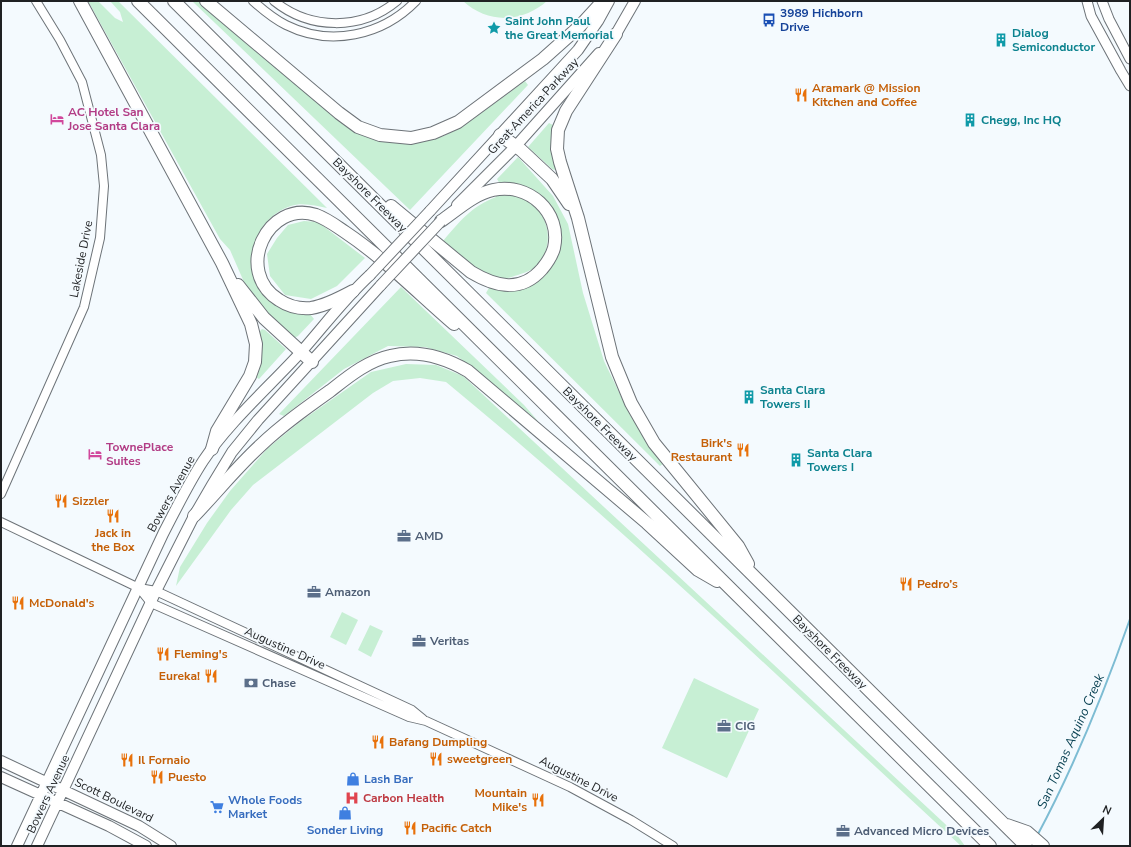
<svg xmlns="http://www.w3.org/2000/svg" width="1131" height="847" viewBox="0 0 1131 847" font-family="'Nunito Sans',sans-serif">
  <rect width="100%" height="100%" fill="#f4fafe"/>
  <!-- green -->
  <path fill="#c7efd4" d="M88 1H98L115 18 123 22 120 12 110 1H118L327 208C316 206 302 202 291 206 246 221 237 285 280 307 288 311 301 312 310 314L314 319 298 336 294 338 290 335 265 310 244 282 230 250 220 239Z
    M192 1H199L340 122 361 134 381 141 425 140 444 136 466 124 525 81 528 85 410 210Z
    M463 1H547C522 23 488 24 463 1Z
    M549 123 555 126 557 166 555 170 552 169 528 147Z
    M518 157 553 196 568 224 583 293 604 361 630 415 663 464 660 466 486 293 490 286 523 288 541 279 555 261 560 247 559 222 549 203 533 191 517 184H500L497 179Z
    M507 194C516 196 525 197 532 203 551 219 554 250 535 267 531 271 523 273 518 275 507 278 504 281 492 277 473 270 458 254 443 241 459 222 472 206 496 197V195Z
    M304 221 318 222 365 258 337 286 311 299 285 295 270 276 267 254 277 238 288 225Z
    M401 287 524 405 538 421 457 356 425 347 388 346 344 369 284 416 279 414Z
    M262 329 265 330 286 349 259 379 253 375 260 331Z
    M406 364 436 365 463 376 957 835 965 846H961C791 689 625 529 446 382L420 378 393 381 373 393 253 485 231 510 176 586 180 567 207 523 230 491 268 448 301 421 371 372Z
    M342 612 358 620 346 645 330 637Z
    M370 625 383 631 371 657 358 650Z
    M694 678 759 709 727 778 662 748Z"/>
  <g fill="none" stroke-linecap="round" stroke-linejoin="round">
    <!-- stream -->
    <path stroke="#7dbcd3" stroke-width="2" d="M1037 836C1074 767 1104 693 1130 619"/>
    <!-- tertiary casing -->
    <g stroke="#6d7378" stroke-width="10">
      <path id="tertiary" d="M253 1C263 10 274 19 286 25 330 47 382 36 416 1
        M274 1C310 30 361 31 397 1
        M1 494 84 307 100 238 104 186 101 155 82 82 60 40 36 1
        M1 522 139 588 156 591 412 710 423 719
        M139 588 151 603 409 717 426 721 570 787 631 820 673 846"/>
    </g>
    <!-- secondary casing -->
    <g stroke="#6d7378" stroke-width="11">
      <path id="secondary" d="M1087 1 1091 16 1121 71 1130 86
        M1102 1 1109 19 1130 59"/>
    </g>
    <!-- primary casing -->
    <g stroke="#6d7378" stroke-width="12">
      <path id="primary" d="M611 40 616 34 635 1
        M457 205 515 147 599 53
        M430 211 578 50 598 21 609 1
        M1 761 139 826 171 846
        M1 777 109 826 146 846
        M17 846 163 534C176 509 188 484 203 461 229 422 269 387 301 352 324 326 344 299 370 275
        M37 846 156 591 194 516 212 485 232 452 258 420 381 285"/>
    </g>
    <!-- motorway casing -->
    <g stroke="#6d7378" stroke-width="14">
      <path id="motorway" d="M80 1 222 263 251 324 256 344 255 362 250 376 217 431 212 449
        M138 1 990 846
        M174 1 1026 846
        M206 1 339 113 358 127 380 135 411 138 433 133 458 122 543 59 580 26 603 1
        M616 34 566 111 558 130 557 149 560 162 578 218 612 357 631 403 654 443 738 546 748 564
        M500 135 521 150 552 179 569 204
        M391 206 471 272C496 287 521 293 542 269 547 263 552 255 554 248 562 212 528 182 493 190 474 194 457 210 441 221
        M238 285 264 318 312 362
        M353 291C340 298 325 306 311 308 300 309 288 306 279 300 233 271 268 199 316 215 327 219 336 226 345 232 384 258 418 293 454 324
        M194 516C216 493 237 467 261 445 282 425 306 408 330 391 348 377 367 361 390 356 418 349 444 357 468 371L647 523 698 570 717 581
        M1007 825 1027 832 1043 846"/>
    </g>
    <!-- tertiary -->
    <use href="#tertiary" stroke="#fff" stroke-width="8"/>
    <!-- secondary -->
    <use href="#secondary" stroke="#fff" stroke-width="9"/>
    <!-- primary -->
    <use href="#primary" stroke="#fff" stroke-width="10"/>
    <!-- motorway -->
    <use href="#motorway" stroke="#fff" stroke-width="12"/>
    <!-- primary-bridge casing -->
    <g stroke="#6d7378" stroke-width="12" stroke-linecap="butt">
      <path id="primary-bridge" d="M370 275 430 211
        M381 285 441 221"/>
    </g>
    <!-- primary-bridge -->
    <use href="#primary-bridge" stroke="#fff" stroke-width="10"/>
  </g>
  <!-- icons -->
  <defs>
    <g id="bus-bare" transform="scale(1.08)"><path d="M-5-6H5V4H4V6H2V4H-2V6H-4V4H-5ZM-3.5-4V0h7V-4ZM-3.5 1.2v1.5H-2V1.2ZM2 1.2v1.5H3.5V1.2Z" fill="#1a4fb4" stroke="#f4fafe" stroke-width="2.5" paint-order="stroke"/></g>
    <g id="sight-bare" transform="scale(1.08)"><path d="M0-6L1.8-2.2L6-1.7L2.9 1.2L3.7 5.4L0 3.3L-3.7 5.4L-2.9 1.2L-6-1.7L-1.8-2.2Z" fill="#0f9aa8" stroke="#f4fafe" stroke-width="2.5" paint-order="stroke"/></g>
    <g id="building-bare" transform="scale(1.08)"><path d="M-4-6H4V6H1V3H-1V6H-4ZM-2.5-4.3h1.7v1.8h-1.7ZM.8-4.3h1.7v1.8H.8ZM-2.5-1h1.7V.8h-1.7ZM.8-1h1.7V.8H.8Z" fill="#0f9aa8" stroke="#f4fafe" stroke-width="2.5" paint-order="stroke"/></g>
    <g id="restaurant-bare" transform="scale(1.08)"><path d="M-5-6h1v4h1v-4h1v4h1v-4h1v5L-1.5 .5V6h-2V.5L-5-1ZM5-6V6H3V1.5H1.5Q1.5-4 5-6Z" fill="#e8710a" stroke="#f4fafe" stroke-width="2.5" paint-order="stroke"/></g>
    <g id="hotel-bare" transform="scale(1.08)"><path d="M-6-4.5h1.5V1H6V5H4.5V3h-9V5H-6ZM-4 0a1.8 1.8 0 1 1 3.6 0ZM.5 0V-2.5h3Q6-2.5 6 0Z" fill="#d1479c" stroke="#f4fafe" stroke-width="2.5" paint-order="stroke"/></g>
    <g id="office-bare" transform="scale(1.08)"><path d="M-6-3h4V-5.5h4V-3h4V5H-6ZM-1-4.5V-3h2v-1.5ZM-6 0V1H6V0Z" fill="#5c6f8a" stroke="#f4fafe" stroke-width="2.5" paint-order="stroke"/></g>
    <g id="bank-bare" transform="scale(1.08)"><path d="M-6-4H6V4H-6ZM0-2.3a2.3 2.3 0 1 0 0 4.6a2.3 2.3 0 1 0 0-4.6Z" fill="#5c6f8a" stroke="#f4fafe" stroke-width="2.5" paint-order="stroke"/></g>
    <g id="shop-bare" transform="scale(1.08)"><path d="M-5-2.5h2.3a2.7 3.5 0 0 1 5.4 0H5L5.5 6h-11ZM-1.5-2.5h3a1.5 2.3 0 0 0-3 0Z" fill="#3f7fe0" stroke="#f4fafe" stroke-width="2.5" paint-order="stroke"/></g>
    <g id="hospital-bare" transform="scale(1.08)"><path d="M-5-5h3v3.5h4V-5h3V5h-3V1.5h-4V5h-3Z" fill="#e0444e" stroke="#f4fafe" stroke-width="2.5" paint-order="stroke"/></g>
    <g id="supermarket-bare" transform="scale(1.08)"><path d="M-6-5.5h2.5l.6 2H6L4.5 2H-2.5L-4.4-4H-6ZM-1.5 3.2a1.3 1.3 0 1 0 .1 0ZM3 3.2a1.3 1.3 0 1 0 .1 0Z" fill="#3f7fe0" stroke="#f4fafe" stroke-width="2.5" paint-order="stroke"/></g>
  </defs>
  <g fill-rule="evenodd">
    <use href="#bus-bare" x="769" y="20"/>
    <use href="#sight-bare" x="494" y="28"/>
    <use href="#building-bare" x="1001" y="40"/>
    <use href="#restaurant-bare" x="801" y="95"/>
    <use href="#hotel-bare" x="57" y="119"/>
    <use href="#building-bare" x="970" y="120"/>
    <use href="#building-bare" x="749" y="397"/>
    <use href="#restaurant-bare" x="743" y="450"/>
    <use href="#hotel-bare" x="95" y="454"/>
    <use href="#building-bare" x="796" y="460"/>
    <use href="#restaurant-bare" x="61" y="501"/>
    <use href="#restaurant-bare" x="113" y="516"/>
    <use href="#office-bare" x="404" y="536"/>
    <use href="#restaurant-bare" x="906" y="584"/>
    <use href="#office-bare" x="314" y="592"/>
    <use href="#restaurant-bare" x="18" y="603"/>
    <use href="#office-bare" x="419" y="641"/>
    <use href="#restaurant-bare" x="163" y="654"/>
    <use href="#restaurant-bare" x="211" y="676"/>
    <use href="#bank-bare" x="251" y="683"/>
    <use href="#office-bare" x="724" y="726"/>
    <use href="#restaurant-bare" x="378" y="742"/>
    <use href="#restaurant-bare" x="436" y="759"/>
    <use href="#restaurant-bare" x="127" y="760"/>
    <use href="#restaurant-bare" x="157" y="777"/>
    <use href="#shop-bare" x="353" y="779"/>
    <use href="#hospital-bare" x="352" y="798"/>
    <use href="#restaurant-bare" x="538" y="800"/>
    <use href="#supermarket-bare" x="217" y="807"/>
    <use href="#shop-bare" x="345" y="813"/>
    <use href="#restaurant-bare" x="410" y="828"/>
    <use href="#office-bare" x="843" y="831"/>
  </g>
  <g text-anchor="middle" stroke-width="3.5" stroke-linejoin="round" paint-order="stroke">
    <!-- transit labels -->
    <g font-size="12" font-weight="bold" fill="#164399" stroke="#f4fafe" text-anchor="start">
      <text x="780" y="17">3989 Hichborn<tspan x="780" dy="14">Drive</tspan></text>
    </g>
    <!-- culture labels -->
    <g font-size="12" font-weight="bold" fill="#0d838f" stroke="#f4fafe" text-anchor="start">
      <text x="505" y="25">Saint John Paul<tspan x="505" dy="14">the Great Memorial</tspan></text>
      <text x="1012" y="37">Dialog<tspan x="1012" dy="14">Semiconductor</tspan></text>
      <text x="981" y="124">Chegg, Inc HQ</text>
      <text x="760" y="394">Santa Clara<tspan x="760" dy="14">Towers II</tspan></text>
      <text x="807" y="457">Santa Clara<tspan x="807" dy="14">Towers I</tspan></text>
    </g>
    <!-- food labels -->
    <g font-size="12" font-weight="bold" fill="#c56008" stroke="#f4fafe" text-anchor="start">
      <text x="812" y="92">Aramark @ Mission<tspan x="812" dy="14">Kitchen and Coffee</tspan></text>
      <text x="732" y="447" text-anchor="end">Birk's<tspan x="732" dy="14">Restaurant</tspan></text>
      <text x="72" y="505">Sizzler</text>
      <text x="113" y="537" text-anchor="middle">Jack in<tspan x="113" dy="14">the Box</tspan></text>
      <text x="917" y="588">Pedro’s</text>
      <text x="29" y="607">McDonald's</text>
      <text x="174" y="658">Fleming's</text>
      <text x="200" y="680" text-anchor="end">Eureka!</text>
      <text x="389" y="746">Bafang Dumpling</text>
      <text x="447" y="763">sweetgreen</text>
      <text x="138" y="764">Il Fornaio</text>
      <text x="168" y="781">Puesto</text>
      <text x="527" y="797" text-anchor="end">Mountain<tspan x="527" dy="14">Mike's</tspan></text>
      <text x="421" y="832">Pacific Catch</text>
    </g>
    <!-- street labels -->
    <g font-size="12" fill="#1f2123" stroke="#f4fafe">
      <text transform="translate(533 106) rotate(-47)" y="4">Great America Parkway</text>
      <text transform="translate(370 195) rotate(45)" y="4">Bayshore Freeway</text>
      <text transform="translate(81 259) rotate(-79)" y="4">Lakeside Drive</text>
      <text transform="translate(600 424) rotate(45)" y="4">Bayshore Freeway</text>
      <text transform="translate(171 494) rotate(-61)" y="4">Bowers Avenue</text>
      <text transform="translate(285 648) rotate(24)" y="4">Augustine Drive</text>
      <text transform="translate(830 652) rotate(45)" y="4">Bayshore Freeway</text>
      <text transform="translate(579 779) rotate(27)" y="4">Augustine Drive</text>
      <text transform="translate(48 794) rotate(-65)" y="4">Bowers Avenue</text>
      <text transform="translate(114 800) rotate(26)" y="4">Scott Boulevard</text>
    </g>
    <!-- hotel labels -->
    <g font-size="12" font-weight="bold" fill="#b23c85" stroke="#f4fafe" text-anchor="start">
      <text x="68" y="116">AC Hotel San<tspan x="68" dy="14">Jose Santa Clara</tspan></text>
      <text x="106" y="451">TownePlace<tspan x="106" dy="14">Suites</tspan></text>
    </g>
    <!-- service labels -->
    <g font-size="12" font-weight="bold" fill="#4e5e75" stroke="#f4fafe" text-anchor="start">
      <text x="415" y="540">AMD</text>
      <text x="325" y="596">Amazon</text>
      <text x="430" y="645">Veritas</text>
      <text x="262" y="687">Chase</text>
      <text x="735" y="730">CIG</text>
      <text x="854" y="835">Advanced Micro Devices</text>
    </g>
    <!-- shop labels -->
    <g font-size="12" font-weight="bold" fill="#366cbe" stroke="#f4fafe" text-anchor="start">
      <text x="364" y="783">Lash Bar</text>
      <text x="228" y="804">Whole Foods<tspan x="228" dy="14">Market</tspan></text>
      <text x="345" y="834" text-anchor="middle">Sonder Living</text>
    </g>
    <!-- health labels -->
    <g font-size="12" font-weight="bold" fill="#be3a42" stroke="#f4fafe" text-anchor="start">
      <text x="363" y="802">Carbon Health</text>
    </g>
    <!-- water labels -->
    <g font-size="13" font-style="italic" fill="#0b4354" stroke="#f4fafe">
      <text transform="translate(1070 741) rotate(-66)" y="5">San Tomas Aquino Creek</text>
    </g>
  </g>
  <!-- border -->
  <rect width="1131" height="847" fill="none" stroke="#1f2123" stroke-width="4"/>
  <!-- north arrow -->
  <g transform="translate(1103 819) rotate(25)" stroke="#f4fafe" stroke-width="3" paint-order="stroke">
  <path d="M0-3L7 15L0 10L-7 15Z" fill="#1f2123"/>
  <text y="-6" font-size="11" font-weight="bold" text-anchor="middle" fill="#1f2123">N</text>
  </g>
</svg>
